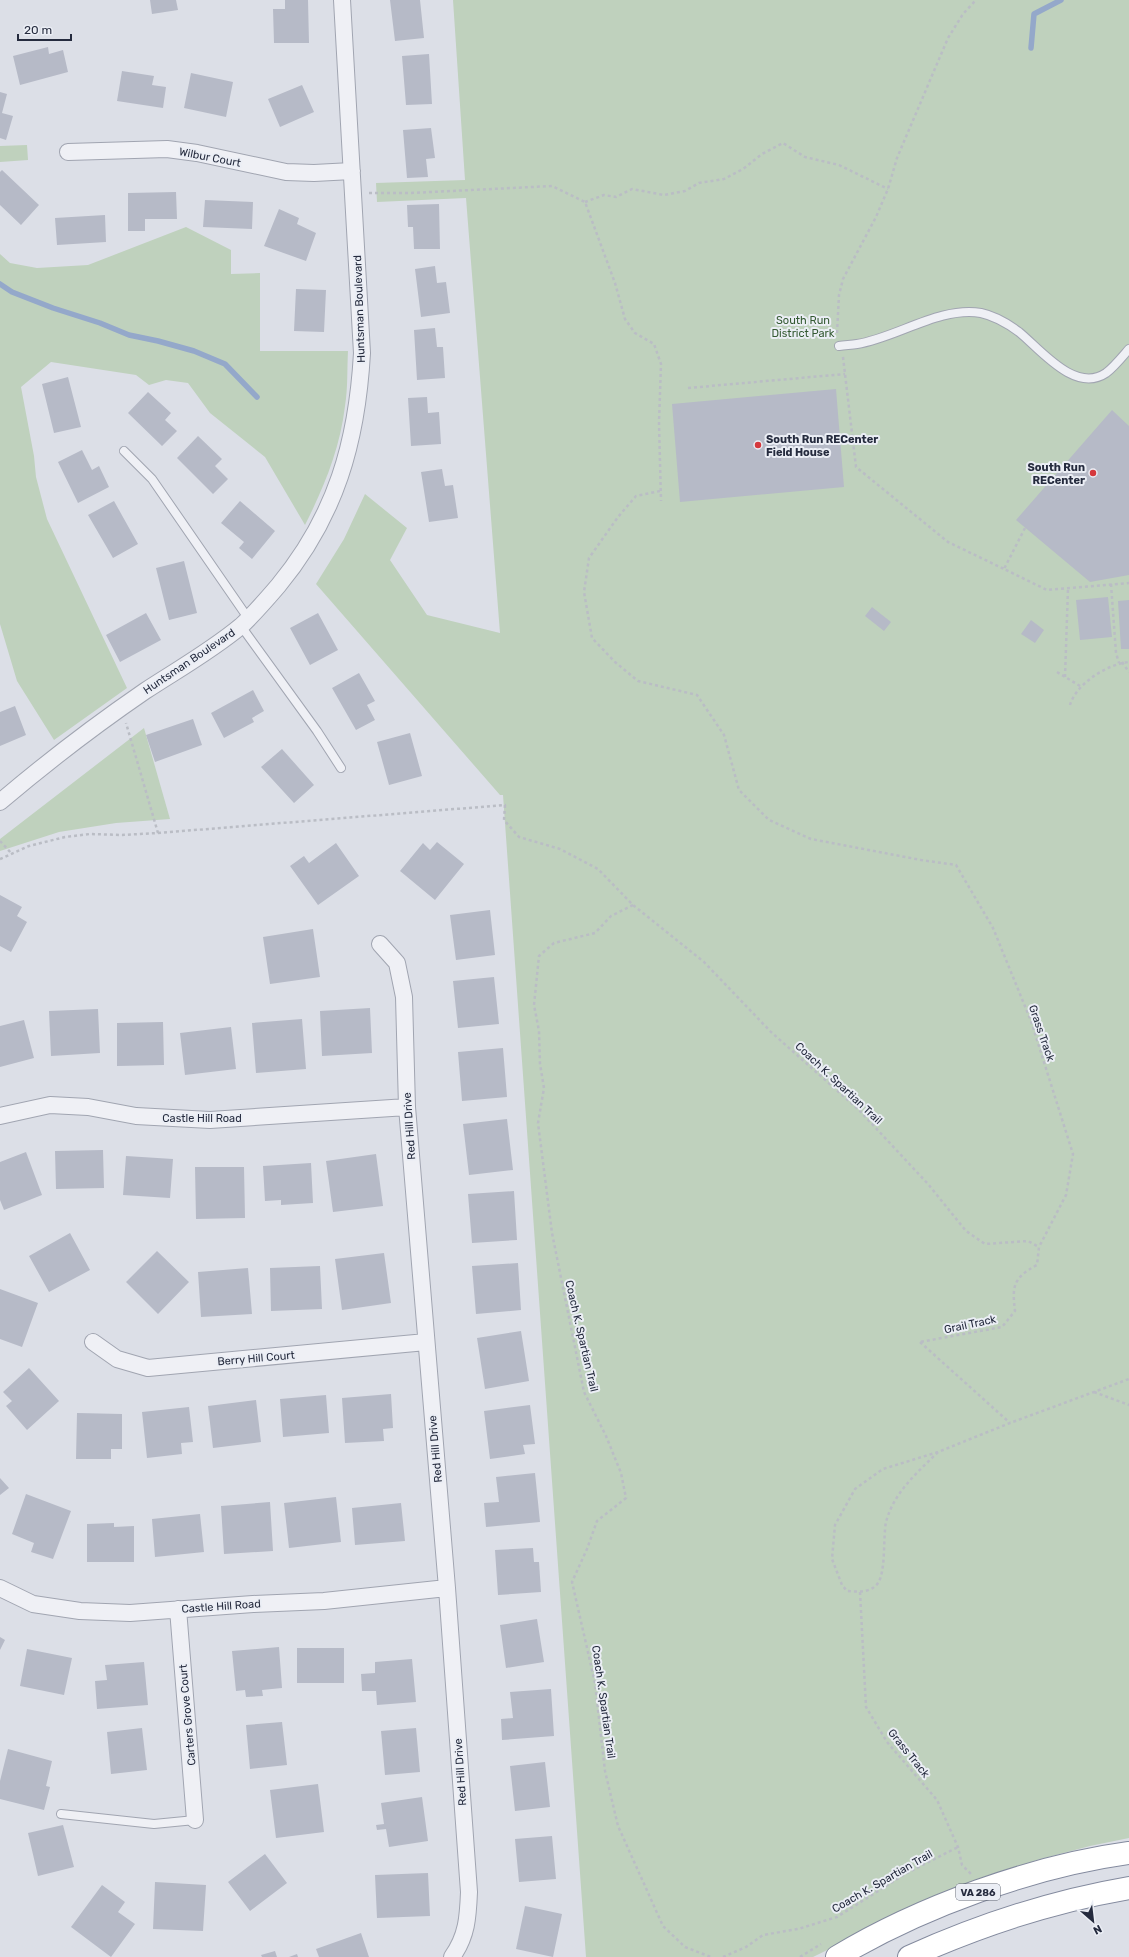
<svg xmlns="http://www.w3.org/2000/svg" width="1129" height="1957" viewBox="0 0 1129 1957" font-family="Rubik,sans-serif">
  <rect width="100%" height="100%" fill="#dcdfe7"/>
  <!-- green -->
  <path fill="#bfd1bd" d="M453 0H1129V1838L1090 1846 1037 1860 985 1878 911 1909 813 1957H586L503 795H500L316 584 344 539 365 494 407 528 390 560 427 615 500 633 466 198 377 202 376 183 465 180Z
    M27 145 28 160 0 162V146Z
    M186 227 231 250V274L260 273V351H348C347 369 348 388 345 406 340 449 324 487 305 525L265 457 210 413 188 383 166 380 149 385 136 375 51 362 21 387 34 456 36 477 47 519 127 688 54 740 17 681 0 624V254L10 263 37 268 88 265Z
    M144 728 170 819 116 823 59 832 0 851V839Z"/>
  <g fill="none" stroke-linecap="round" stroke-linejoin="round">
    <!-- stream -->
    <path stroke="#94a8ca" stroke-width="5.5" d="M1031 48 1034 14 1061 0
      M0 284 12 292 53 308 100 323 129 335 158 341 194 351 225 364 257 397"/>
  </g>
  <!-- building -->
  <path fill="#b6bac7" d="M150 0H176L178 10 152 14Z
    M285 0H308L309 43H274L273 9H285Z
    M390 0H420L424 38 395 41Z
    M48 47 49 54 63 50 68 72 20 85 13 56Z
    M429 54 432 104 406 105 402 56Z
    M122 71 154 76 152 85 166 87 163 108 117 101Z
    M191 73 233 82 226 117 184 108Z
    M302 85 314 112 280 127 268 99Z
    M0 92 7 94 2 113 13 116 6 140 0 138Z
    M431 128 435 158 426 159 428 177 407 178 403 130Z
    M2 170 39 205 21 225 0 205V172Z
    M176 192 177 219H145V231H128V193Z
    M205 200 253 202 252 229 203 227Z
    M439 204 440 249H414L413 227H408L407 205Z
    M279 209 299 218 297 224 316 233 306 261 264 246Z
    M105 215 106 242 57 245 55 218Z
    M435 266 437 283 446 282 450 313 421 317 415 269Z
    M296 289 326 290 324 332 294 331Z
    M435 328 437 347H443L445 378 417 380 414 330Z
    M68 377 81 427 54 433 42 384Z
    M836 389 844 487 680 502 672 404Z
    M148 392 171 413 165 420 177 431 162 446 128 413Z
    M427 397 428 413 439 412 441 444 411 446 408 398Z
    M1112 410 1129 426V575L1090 582 1016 520Z
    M198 436 222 459 215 466 228 479 213 494 177 458Z
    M82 450 92 470 99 466 109 487 78 503 58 462Z
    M442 469 445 486 453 485 458 518 429 522 421 472Z
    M114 501 138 544 113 558 88 515Z
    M240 501 275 531 252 559 239 548 244 542 221 523Z
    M184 561 197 613 169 620 156 568Z
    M1108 597 1112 637 1080 640 1076 600Z
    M1129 600V649H1121L1118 601Z
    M872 607 891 622 884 631 865 616Z
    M146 613 161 640 120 662 106 635Z
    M318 613 338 650 310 665 290 628Z
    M1031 620 1044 630 1035 643 1021 634Z
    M359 673 375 701 367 705 375 720 356 730 332 688Z
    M253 690 264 711 252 718 254 722 224 738 211 713Z
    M15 706 26 735 0 746V712Z
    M193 719 202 745 155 762 146 735Z
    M410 733 422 776 389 785 377 742Z
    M282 749 314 785 294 803 261 767Z
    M437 842 464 864 435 900 400 871 423 843 430 850Z
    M336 843 359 876 318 905 290 866 304 856 309 863Z
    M0 895 22 907 17 916 27 922 11 952 0 946Z
    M490 910 495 955 456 960 450 915Z
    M313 929 320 977 270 984 263 937Z
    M494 977 499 1024 458 1028 453 981Z
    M370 1008 372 1053 322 1056 320 1011Z
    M98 1009 100 1053 51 1056 49 1011Z
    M302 1019 306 1069 256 1073 252 1023Z
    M24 1020 34 1058 0 1067V1026Z
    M163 1022 164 1065 117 1066V1023Z
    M231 1027 236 1069 185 1075 180 1033Z
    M503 1048 507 1097 462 1101 458 1052Z
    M507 1119 513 1170 469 1175 463 1124Z
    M103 1150 104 1188 56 1189 55 1151Z
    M26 1152 42 1195 4 1210 0 1200V1162Z
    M376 1154 383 1206 333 1212 326 1161Z
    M126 1156 173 1159 170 1198 123 1195Z
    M311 1163 313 1203 281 1205V1200L265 1201 263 1166Z
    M195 1167H244L245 1218 196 1219Z
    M514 1191 517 1240 472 1243 468 1194Z
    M70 1233 90 1270 49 1292 29 1256Z
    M157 1251 189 1282 158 1314 126 1282Z
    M384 1253 391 1303 342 1310 335 1259Z
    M518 1263 521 1310 476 1314 472 1266Z
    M320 1266 322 1309 271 1311 270 1268Z
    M248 1268 252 1314 201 1317 198 1272Z
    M0 1289 38 1303 22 1347 0 1339Z
    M521 1331 529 1381 485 1389 477 1338Z
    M29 1368 59 1401 27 1430 6 1406 12 1401 3 1392Z
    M391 1394 393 1428 383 1429 384 1441 345 1443 342 1398Z
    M326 1395 329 1433 283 1437 280 1399Z
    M256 1400 261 1442 213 1448 208 1406Z
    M530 1405 535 1444 523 1445 525 1454 490 1459 484 1411Z
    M189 1407 193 1442 181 1443 182 1454 147 1458 142 1412Z
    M77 1413 122 1414V1449H111V1459H76Z
    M535 1473 540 1522 486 1527 484 1503 499 1502 496 1477Z
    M0 1478 9 1488 0 1495Z
    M26 1494 71 1511 53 1559 31 1552 34 1543 12 1534Z
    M336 1497 341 1542 289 1548 284 1503Z
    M270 1502 273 1551 224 1554 221 1506Z
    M401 1503 405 1541 355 1545 352 1508Z
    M200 1514 204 1552 155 1557 152 1519Z
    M114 1523V1527L134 1526V1562H87V1524Z
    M533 1548 534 1562H539L541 1592 498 1595 495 1550Z
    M537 1619 544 1662 506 1668 500 1625Z
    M0 1637 5 1640 0 1650Z
    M279 1647 282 1688 262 1690 263 1696 246 1697 245 1690 236 1691 232 1651Z
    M297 1648H344V1683H297Z
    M27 1649 72 1658 64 1695 20 1686Z
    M412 1659 416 1702 377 1705 376 1691H362L361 1674 375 1673V1662Z
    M144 1662 148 1705 97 1709 95 1681 107 1680 105 1665Z
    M551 1689 554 1736 502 1740 501 1719 513 1718 510 1692Z
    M282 1722 287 1765 250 1769 246 1725Z
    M142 1728 147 1770 111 1774 107 1732Z
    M416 1728 420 1772 385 1775 381 1731Z
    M8 1749 52 1761 46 1786 50 1787 44 1810 0 1799V1781Z
    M545 1762 550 1807 515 1811 510 1766Z
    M318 1784 324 1832 276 1838 270 1790Z
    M422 1797 428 1841 389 1847 386 1829 377 1830 376 1825 384 1824 381 1803Z
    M63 1825 74 1867 38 1876 28 1833Z
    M552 1836 556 1879 519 1882 515 1839Z
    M265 1854 287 1883 250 1911 228 1882Z
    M428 1873 430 1916 377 1918 375 1875Z
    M155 1882 206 1885 203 1931 153 1929Z
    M102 1885 125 1902 118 1912 135 1924 111 1957 71 1927Z
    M525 1906 562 1914 553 1957 516 1949Z
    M361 1933 369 1957H319L316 1949Z
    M275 1951 277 1957H262L261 1955Z
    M297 1954 298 1957H289Z"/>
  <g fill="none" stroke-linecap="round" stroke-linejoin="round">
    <!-- lane casing -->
    <g stroke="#a1a5b1" stroke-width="10">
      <path id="lane" d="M839 346C845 345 851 345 857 344 896 338 940 306 981 313 995 316 1007 323 1019 332 1040 349 1075 394 1106 373 1114 367 1122 357 1129 349
        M124 451 152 479 248 618
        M241 626 317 731 341 768
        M61 1814 154 1824 195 1820"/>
    </g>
    <!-- street casing -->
    <g stroke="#a1a5b1" stroke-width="18">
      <path id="street" d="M68 152 167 149 197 153 286 172 314 173 352 171
        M0 802C47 762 94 726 145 691 177 670 211 651 241 626 254 614 266 600 278 586 336 516 357 442 362 353L342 0
        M380 944 397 963 404 997 407 1107 447 1588 469 1892C468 1917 467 1936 452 1957
        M0 1116 50 1105 88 1107 136 1116 210 1120 407 1107
        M93 1342 117 1359 148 1368 426 1342
        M0 1588 33 1604 80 1611 130 1613 253 1604 324 1601 447 1588
        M178 1609 195 1820"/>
    </g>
    <!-- highway casing -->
    <g stroke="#838a9e" stroke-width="24">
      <path id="highway" d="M837 1957C920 1907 1033 1866 1129 1853
        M909 1957C980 1925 1053 1901 1129 1888"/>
    </g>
    <!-- path -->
    <path stroke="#babdc5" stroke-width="2.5" stroke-dasharray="3 3" stroke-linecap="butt" d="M369 193H411L552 186 585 202 615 283 625 319 635 333 654 344 661 364 659 423 661 501
      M585 202 604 195 616 197 632 189 664 195 685 191 699 183 724 179 743 169 762 154 783 143 805 157 839 165 888 189
      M837 333 839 295 843 279 876 217 888 189 897 158 948 38 963 14 976 0
      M843 357 856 467 948 542 1004 569
      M688 388 845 374
      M660 491 636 496 618 517 589 558 584 592 592 638 615 662 638 681 697 695 724 735 739 790 769 820 811 839 921 860 956 865 993 928 1031 1021 1073 1154 1066 1195 1039 1247 1037 1265C1013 1278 1012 1286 1015 1311L1002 1327 920 1342
      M1025 528 1004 569 1047 590 1129 583
      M1111 584 1116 653 1119 663
      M1122 662 1129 672
      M1057 672 1080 686
      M1065 677 1068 588
      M1070 705C1076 684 1107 664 1129 662
      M158 833 505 805 504 820 519 837 560 849 598 869 633 905 704 962 771 1032 859 1110 928 1184 966 1231 985 1244 1028 1241 1039 1247
      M0 841 12 854
      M0 859 29 846 65 837 90 834 122 835 158 833 126 723
      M633 905 611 916 595 933 554 943 539 956 534 1005 539 1031 540 1064 544 1088 538 1123 552 1233 584 1392 606 1436 621 1473 626 1498 597 1521 587 1549 572 1582 595 1683 605 1771 618 1826 663 1926 685 1947 711 1957
      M920 1342 1010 1423
      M1094 1392 1129 1405
      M938 1452C917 1473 894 1492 886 1522 883 1537 886 1571 878 1583 871 1593 858 1592 847 1591L842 1585 832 1559 835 1525 855 1489 883 1469 938 1452 1010 1423 1129 1379
      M860 1592 866 1707 887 1742 937 1800 958 1847 962 1865 971 1874
      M723 1957 746 1947 763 1935 798 1929 837 1917 905 1874 958 1847
      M800 1957 821 1944"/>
    <!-- lane -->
    <use href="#lane" stroke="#eff0f5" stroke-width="8"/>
    <!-- street -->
    <use href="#street" stroke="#eff0f5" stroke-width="16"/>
    <!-- highway -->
    <use href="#highway" stroke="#fff" stroke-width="22"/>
  </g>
  <!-- markers -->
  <g fill="#d5383d" stroke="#ebeef5" stroke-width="1.5">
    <circle cx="758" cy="445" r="4"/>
    <circle cx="1093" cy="473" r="4"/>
  </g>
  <g text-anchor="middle" stroke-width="4" stroke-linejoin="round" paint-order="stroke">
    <!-- shield labels -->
    <rect fill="#ebeef5" stroke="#606675" stroke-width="1" x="956" y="1884" width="44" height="16" rx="3"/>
    <g font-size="10" font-weight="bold" fill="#252b3e">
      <text x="978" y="1896">VA 286</text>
    </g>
    <!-- street labels -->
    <g font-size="11" fill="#252b3e" stroke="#ebeef5">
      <text transform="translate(210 157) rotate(11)" y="4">Wilbur Court</text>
      <text transform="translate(359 309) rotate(-92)" y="4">Huntsman Boulevard</text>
      <text transform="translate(189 661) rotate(-34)" y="4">Huntsman Boulevard</text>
      <text transform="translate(1042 1033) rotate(71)" y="4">Grass Track</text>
      <text transform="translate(839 1083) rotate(43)" y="4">Coach K. Spartian Trail</text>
      <text x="202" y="1122">Castle Hill Road</text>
      <text transform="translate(409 1126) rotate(-94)" y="4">Red Hill Drive</text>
      <text transform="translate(970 1324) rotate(-12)" y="4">Grail Track</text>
      <text transform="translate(582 1336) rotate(77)" y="4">Coach K. Spartian Trail</text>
      <text transform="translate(256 1358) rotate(-5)" y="4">Berry Hill Court</text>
      <text transform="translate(435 1449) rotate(-95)" y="4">Red Hill Drive</text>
      <text transform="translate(221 1606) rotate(-4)" y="4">Castle Hill Road</text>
      <text transform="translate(604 1702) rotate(82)" y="4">Coach K. Spartian Trail</text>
      <text transform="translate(187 1715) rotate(-95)" y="4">Carters Grove Court</text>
      <text transform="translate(909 1753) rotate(51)" y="4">Grass Track</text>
      <text transform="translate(460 1772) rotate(-94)" y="4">Red Hill Drive</text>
      <text transform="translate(882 1881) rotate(-30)" y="4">Coach K. Spartian Trail</text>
    </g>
    <!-- park labels -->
    <g font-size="11" fill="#345a32" stroke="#ebeef5">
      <text x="803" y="324">South Run<tspan x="803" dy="13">District Park</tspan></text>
    </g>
    <!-- poi labels -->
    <g font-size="11" font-weight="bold" fill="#252b3e" stroke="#ebeef5" text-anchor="start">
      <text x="766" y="443">South Run RECenter<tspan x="766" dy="13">Field House</tspan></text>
      <text x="1085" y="471" text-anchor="end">South Run<tspan x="1085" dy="13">RECenter</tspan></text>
    </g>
  </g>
  <!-- north arrow -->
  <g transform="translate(1093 1921) rotate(152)" stroke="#ebeef5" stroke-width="3" paint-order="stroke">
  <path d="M0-3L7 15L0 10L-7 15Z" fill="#252b3e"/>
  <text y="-6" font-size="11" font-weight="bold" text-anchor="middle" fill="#252b3e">N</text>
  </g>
  <!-- scale -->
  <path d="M18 34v6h53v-6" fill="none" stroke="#252b3e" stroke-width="2"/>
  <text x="24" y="34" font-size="12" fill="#252b3e" stroke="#ebeef5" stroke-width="3" paint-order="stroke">20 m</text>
</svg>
